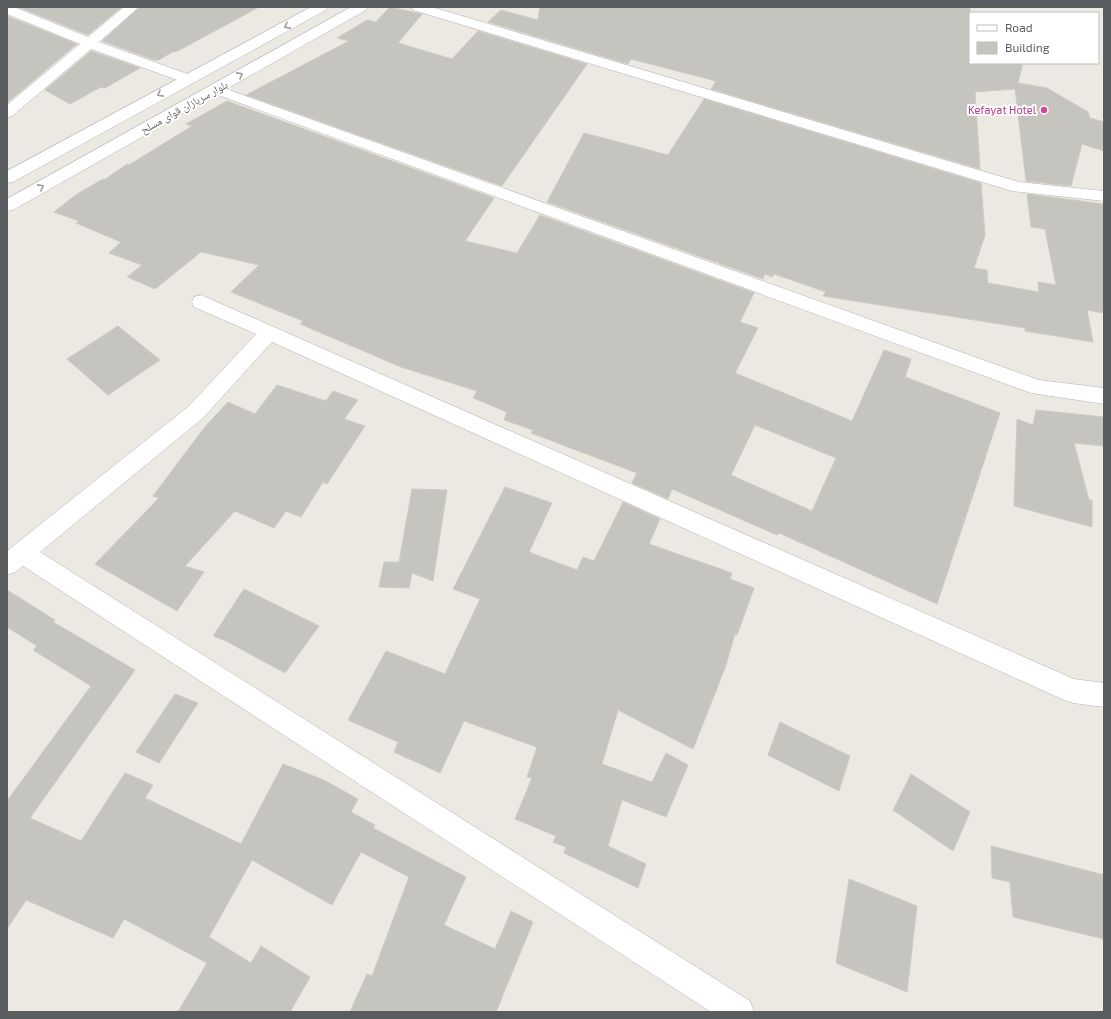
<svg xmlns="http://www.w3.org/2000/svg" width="1111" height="1019" viewBox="0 0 1111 1019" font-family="'Exo 2','Noto Naskh Arabic',sans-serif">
  <rect width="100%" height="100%" fill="#ebe9e2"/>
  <!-- building -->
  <path fill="#c6c4be" stroke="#cfcbc1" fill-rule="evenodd" d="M18 7H122L88 35Z
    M140 7H259L176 52 174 51 159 60H154L102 41Z
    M390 7 422 14 398 43 452 59 478 31 587 64 502 186 246 95 349 41 337 38 367 20 376 22Z
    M540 7H970V63H1023L1018 83 1047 88 1088 112 1090 118 1104 122V151L1082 144 1071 186 1026 181 1015 89 975 92 980 169 711 89 716 81 631 59 628 64 488 22 501 10 538 20Z
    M7 16 77 44 7 103Z
    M91 51 140 68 105 88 101 87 70 104 45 90Z
    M704 99 981 183 985 235 974 268 987 270 988 283 1039 292 1038 282 1056 285 1045 229 1031 227 1027 194 1104 204V313L1087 310 1093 342 1025 331V328L823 296 826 292 774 274 772 277 765 274 763 279 547 202 584 133 668 155Z
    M227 101 494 198 465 241 517 253 540 215 754 293 740 322 758 328 735 373 852 421 884 350 911 359 905 377 1000 413 937 604 779 533 777 535 672 489 668 499 632 483 637 473 531 433 533 430 504 420 507 412 473 398 477 391 401 367 300 324 303 321 231 292 259 265 201 252 155 289 127 277 142 265 109 253 121 242 76 223 79 221 54 212 77 194 103 179 104 180 127 164 129 165 192 126 186 124ZM755 425 836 458 812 511 731 475Z
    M118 326 160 360 108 395 67 359Z
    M277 385 326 401 333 391 358 400 344 419 365 426 327 484 323 482 301 517 286 511 274 528 235 511 185 566 204 572 177 611 95 564 159 498 153 496 204 428 228 402 255 414Z
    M1036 410 1104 417V446L1074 443 1089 500H1092V527L1014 506 1017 419 1033 425Z
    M505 487 552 503 529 552 577 570 583 557 594 561 623 502 660 519 649 544 732 573 730 579 754 588 737 635 735 634 725 668 693 749 618 710 602 764 652 782 666 753 688 765 666 817 622 800 608 846 646 864 638 888 564 853 566 847 553 842 556 836 515 819 532 778 527 777 537 747 464 721 440 773 394 752 398 742 348 720 386 651 445 674 480 599 453 589Z
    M412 489 447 490 433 581 412 573 409 588 379 587 384 562H399Z
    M244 589 319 626 285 673 226 641 213 636Z
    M7 590 55 620 53 622 135 670 30 818 81 841 125 773 153 785 145 798 241 844 283 764 324 780 358 799 351 812 375 825 373 828 466 877 444 925 495 949 511 911 533 922 496 1012H350L367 974 372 976 409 877 361 852 332 905 252 860 209 937 251 963 261 946 310 977 290 1012H178L207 963 124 919 113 938 26 900 7 929V801L91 686 33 650 37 646 7 627Z
    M175 694 198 703 159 763 136 752Z
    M780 722 850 756 839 791 768 755Z
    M911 774 970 812 953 851 893 810Z
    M991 846 1104 875V939L1013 917 1010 882 992 878Z
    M849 879 917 906 907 992 836 963Z"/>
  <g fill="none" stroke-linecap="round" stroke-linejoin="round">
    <!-- street casing -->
    <g stroke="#afb2b5" stroke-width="1">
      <path id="street" d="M7 7H14L88 37 124 7H139L99 42 193 76 195 79 193 82H183L91 49 12 116 7 118V105L80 44 7 14Z
        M411 7H432L1019 182 1104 191V201L1012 191 413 10Z
        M215 85 1039 380 1104 388V404L1031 393 210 92 208 89 210 86Z
        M201 295 1074 679 1104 683V707L1073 703 1064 700 272 342 203 418 40 552 750 1001 754 1012H711L23 566 15 572 7 575V551L189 406 256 334 194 307 192 302 194 297Z"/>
    </g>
    <!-- secondary casing -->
    <g stroke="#b1b3b7" stroke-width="1">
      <path id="secondary" d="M311 7H328L326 10 13 182 7 183V171Z
        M351 7H368L366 10 13 210 7 211V199Z"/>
    </g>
    <!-- street -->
    <use href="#street" fill="#fff" fill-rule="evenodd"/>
    <!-- secondary -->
    <use href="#secondary" fill="#fff" fill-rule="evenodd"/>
  </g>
  <!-- one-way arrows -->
  <defs><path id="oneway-chevron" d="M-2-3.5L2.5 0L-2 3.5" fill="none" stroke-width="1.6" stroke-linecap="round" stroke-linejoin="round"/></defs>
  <g stroke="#9c9ea0">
    <use href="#oneway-chevron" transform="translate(287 26) rotate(152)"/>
    <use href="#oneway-chevron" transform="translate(240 75) rotate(-29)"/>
    <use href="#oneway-chevron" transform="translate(160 94) rotate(151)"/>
    <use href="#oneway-chevron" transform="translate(41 187) rotate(-29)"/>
  </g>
  <!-- markers -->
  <circle fill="#d1479c" stroke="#fff" stroke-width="1.5" cx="1044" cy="110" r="4"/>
  <g text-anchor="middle" stroke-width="4" stroke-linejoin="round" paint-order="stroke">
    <!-- far-street labels -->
    <g font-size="11" fill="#5a5d60" stroke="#fff">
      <text transform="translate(184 107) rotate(-29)" y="4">بلوار سربازان قوای مسلح</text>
    </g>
    <!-- far-hotel labels -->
    <g font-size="11" fill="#b23c85" stroke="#fff" text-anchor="end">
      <text x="1036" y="114">Kefayat Hotel</text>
    </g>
  </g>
  <!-- border -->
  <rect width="1111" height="1019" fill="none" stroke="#5a5d60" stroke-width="16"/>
  <!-- legend -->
  <rect x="969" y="12" width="130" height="52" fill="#ffffff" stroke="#bdbebf"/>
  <rect x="977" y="25" width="20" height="6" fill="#ffffff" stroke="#bdbebf"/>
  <text x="1005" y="32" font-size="12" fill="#5a5d60">Road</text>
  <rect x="977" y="42" width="20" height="12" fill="#c6c4be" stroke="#bdbebf"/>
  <text x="1005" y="52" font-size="12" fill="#5a5d60">Building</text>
</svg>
